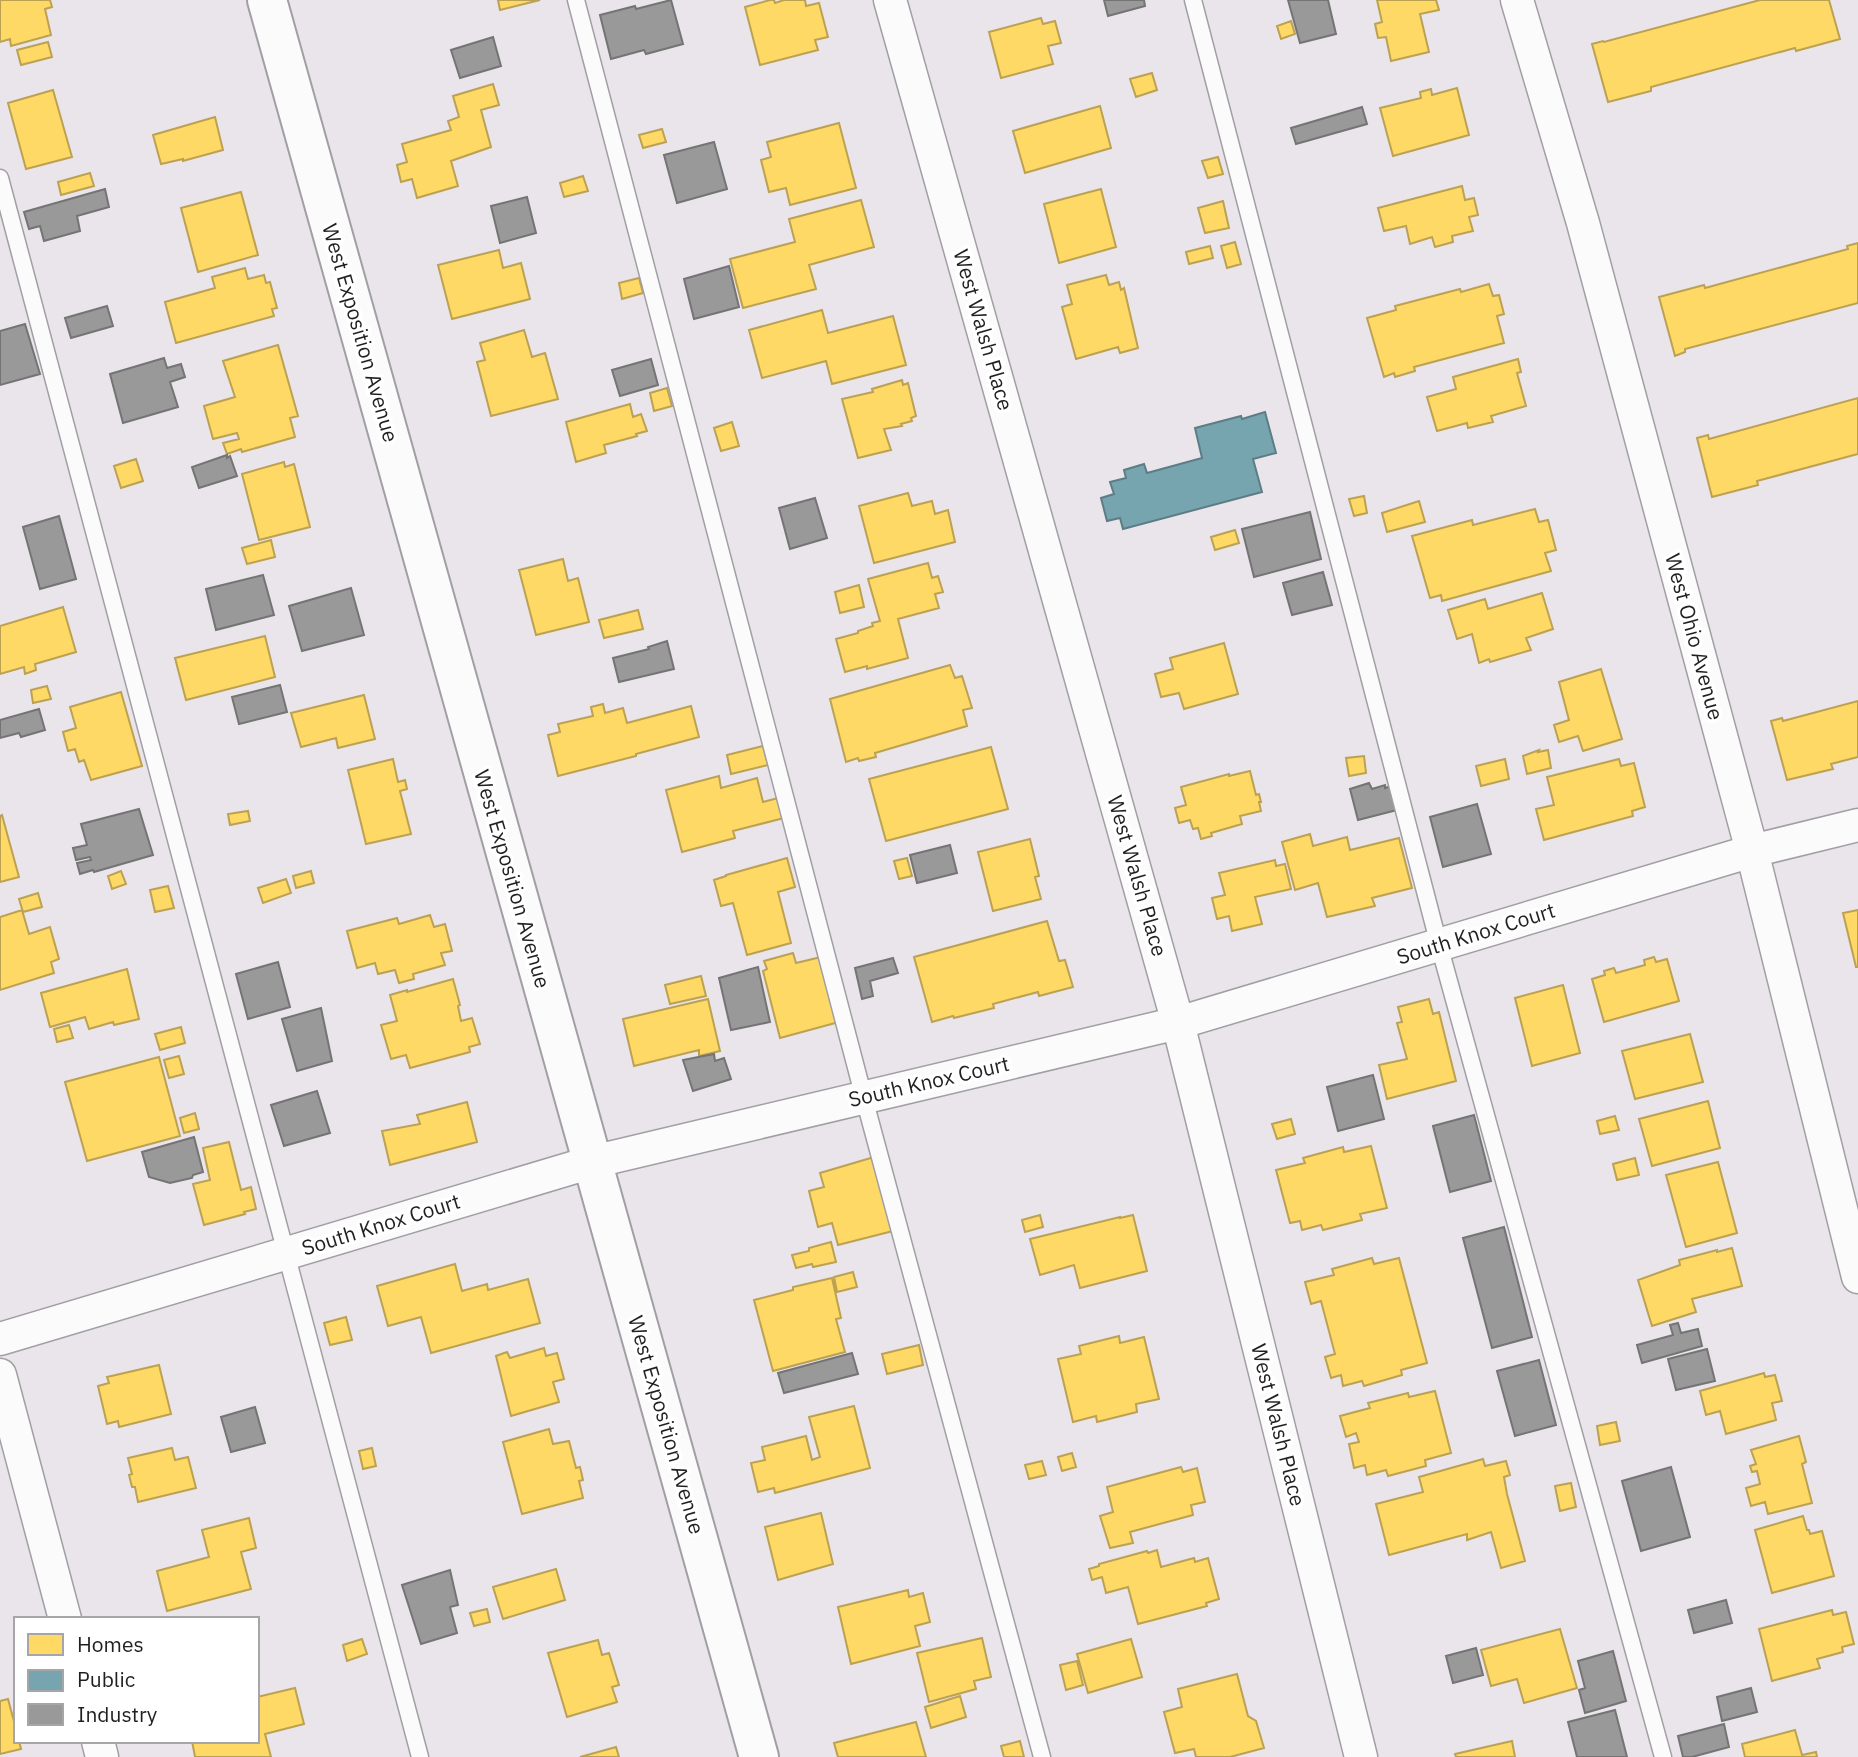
<svg xmlns="http://www.w3.org/2000/svg" width="1858" height="1757" viewBox="0 0 1858 1757" font-family="'IBM Plex Sans',sans-serif">
  <rect width="100%" height="100%" fill="#e9e5eb"/>
  <!-- homes -->
  <path fill="#ffd966" stroke="#bca152" stroke-width="2" d="M0 0H50L52 7 45 9 51 35 11 46 10 39 0 42Z
    M498 0H540L500 10Z
    M770 0H774L775 3 784 0H805L806 6 819 3 828 37 815 40 818 50 760 65 745 7Z
    M1377 0H1436L1439 10 1420 14 1429 52 1391 61 1386 37 1378 38 1375 24 1382 22Z
    M1760 0H1829L1840 39 1796 51 1795 48 1651 87V91L1608 102 1592 44 1603 41 1604 42Z
    M1041 18 1043 24 1055 21 1061 43 1048 46 1053 64 1001 78 989 32Z
    M1291 21 1295 34 1281 39 1277 26Z
    M48 42 52 57 21 65 17 50Z
    M1152 73 1157 90 1136 97 1130 79Z
    M493 84 499 105 481 110 491 147 451 161 458 186 417 198 412 179 401 182 397 165 407 162 402 144 451 130 448 121 459 117 453 96Z
    M1457 88 1469 135 1393 156 1380 108 1421 98 1420 92 1431 89 1432 95Z
    M53 90 72 157 26 169 8 103Z
    M1100 106 1111 148 1025 173 1013 131Z
    M215 117 223 150 183 161V159L161 164 153 135Z
    M839 123 856 188 790 205 786 188 769 192 761 160 771 157 767 142Z
    M662 129 666 142 643 148 639 135Z
    M1218 157 1223 174 1208 178 1202 161Z
    M90 173 94 186 61 195 58 182Z
    M583 176 588 191 564 197 560 183Z
    M1462 186 1465 200 1474 198 1478 215 1469 217 1473 231 1452 236 1453 242 1435 247 1432 237 1410 244 1406 226 1384 231 1378 208Z
    M1101 189 1116 247 1059 263 1044 204Z
    M241 192 258 255 198 272 181 208Z
    M861 200 874 247 809 265 816 289 743 308 730 259 795 242 789 219Z
    M1223 201 1229 228 1205 233 1198 208Z
    M1235 242 1241 264 1227 268 1221 246Z
    M1858 243V303L1685 349V352L1675 356 1659 297 1704 285 1705 288 1848 249 1847 246Z
    M1210 246 1213 258 1189 264 1186 252Z
    M499 250 503 268 521 263 530 299 452 319 438 265Z
    M245 268 248 279 264 275 266 283 270 282 277 308 272 309 274 316 176 343 165 302 215 288 212 277Z
    M1106 275 1109 285 1119 282 1121 290 1124 288 1138 348 1120 353 1118 347 1076 359 1062 307 1072 304 1067 285Z
    M639 278 643 293 622 299 619 283Z
    M1489 284 1493 296 1499 295 1504 314 1497 316 1504 343 1414 367 1415 371 1395 377 1394 373 1384 377 1367 318 1396 310 1395 306 1460 289 1461 292Z
    M822 310 828 333 893 316 906 365 832 384 826 361 762 378 749 330Z
    M524 330 532 357 545 353 558 399 491 416 477 362 485 360 480 343Z
    M278 345 298 416 290 418 295 437 242 452 241 449 227 454 223 443 239 439 237 433 213 439 204 406 235 397 223 361Z
    M1518 359 1521 372 1517 373 1526 406 1491 416 1493 422 1468 428 1467 423 1437 431 1427 397 1456 389 1453 377Z
    M902 380 903 385 908 383 916 416 911 418 912 421 901 424 902 426 884 429 891 450 858 458 842 399 873 392 872 389Z
    M667 388 672 406 654 411 650 393Z
    M1858 398V454L1757 481 1758 485 1712 497 1697 438 1708 435 1709 439Z
    M630 404 633 417 641 414 647 431 636 434 637 436 604 445 606 453 576 462 566 422Z
    M732 422 739 446 721 451 714 428Z
    M136 459 143 481 121 488 114 466Z
    M284 462 285 467 294 464 310 527 259 540 242 474Z
    M908 493 912 506 932 501 935 514 948 510 955 542 874 563 859 506Z
    M1364 496 1367 513 1354 516 1349 499Z
    M1419 501 1425 522 1387 532 1382 513Z
    M1535 509 1539 522 1548 520 1556 550 1545 553 1551 571 1442 601 1441 595 1430 598 1412 536 1472 520 1473 525Z
    M1235 530 1239 543 1215 550 1211 537Z
    M271 540 275 557 247 564 242 548Z
    M563 559 568 581 578 578 589 622 536 635 519 570Z
    M928 563 932 578 938 576 943 592 935 594 939 608 898 619 908 658 867 669V666L845 672 836 639 858 633V631L873 626 872 623 880 621 868 579Z
    M859 585 864 607 840 613 835 592Z
    M1542 593 1553 629 1526 638 1531 650 1490 662 1489 659 1479 663 1472 634 1457 639 1448 610 1485 599 1488 609Z
    M63 607 76 652 35 664 36 670 25 674 24 667 0 674V626Z
    M638 610 643 629 604 638 599 620Z
    M265 636 275 677 186 700 175 658Z
    M1224 643 1238 694 1184 709 1179 693 1161 697 1155 674 1173 669 1170 658Z
    M950 665 955 678 962 676 972 708 963 710 967 726 875 753 876 757 859 761 858 758 846 762 830 699Z
    M1601 669 1622 739 1583 751 1578 736 1559 742 1554 725 1569 720 1559 682Z
    M47 686 51 699 33 703 31 690Z
    M121 692 142 766 91 780 84 760 79 762 75 749 68 751 63 732 76 728 70 707Z
    M364 695 375 739 338 748 336 738 301 747 291 713Z
    M1858 701V757L1831 764 1833 769 1787 780 1771 721 1782 718 1783 721Z
    M603 704 605 713 623 708 627 723 691 706 699 737 636 754V756L558 776 548 735 560 732 558 724 593 716 591 707Z
    M763 746 768 765 731 774 727 755Z
    M991 747 1008 809 886 841 869 779Z
    M1539 750 1538 752 1548 750 1551 768 1527 774 1523 756Z
    M1364 756 1366 773 1349 776 1346 758Z
    M393 759 398 782 405 780 407 789 400 791 411 834 366 844 348 770Z
    M1505 759 1509 779 1481 786 1476 766Z
    M1619 759 1621 766 1634 763 1645 807 1632 811 1633 816 1544 840 1536 809 1554 805 1547 777Z
    M1250 771 1256 795 1259 794 1261 802H1259L1261 811 1240 816 1242 824 1211 833 1212 836 1201 839 1198 828 1193 829 1190 820 1179 823 1175 808 1186 805 1181 787 1229 774V776Z
    M719 776 721 788 757 778 763 802 778 798 784 818 733 831 735 838 682 852 666 790Z
    M248 811 250 821 230 825 228 814Z
    M2 815 19 877 0 882V816Z
    M1310 834 1313 846 1347 837 1350 850 1399 838 1412 888 1372 898 1375 906 1327 917 1318 883 1295 890 1282 842Z
    M1030 839 1039 876 1035 877 1041 899 993 911 978 852Z
    M787 858 795 887 778 892 791 943 747 955 733 903 721 906 714 880 726 876V875Z
    M907 858 912 876 899 879 894 861Z
    M1275 860 1276 866 1285 864 1291 889 1255 897 1262 924 1232 931 1229 916 1217 919 1212 898 1225 895 1219 873Z
    M121 871 126 884 112 889 108 876Z
    M311 871 314 883 296 888 293 876Z
    M286 879 291 893 263 903 258 888Z
    M168 886 174 908 155 912 150 890Z
    M38 893 42 907 23 912 19 899Z
    M22 910 29 934 50 927 59 959 51 962 54 973 0 990V917Z
    M1858 910V967H1856L1843 913Z
    M430 915 434 927 445 924 452 951 441 953 445 965 413 974 414 979 399 983 395 970 378 974 375 963 357 968 347 931 397 918 399 924Z
    M1047 921 1059 961 1065 960 1073 987 1039 996 1038 992 993 1004 994 1008 954 1018 953 1016 932 1022 914 957Z
    M793 953 796 963 821 957 839 1022 780 1038 763 971 767 969 764 961Z
    M1654 957 1656 962 1667 959 1679 1001 1604 1022 1592 979 1605 975 1604 971 1614 968 1616 973 1645 965 1644 960Z
    M127 969 139 1019 114 1025 113 1022 89 1029 85 1017 50 1027 41 993Z
    M701 976 706 996 670 1004 665 985Z
    M453 979 460 1005 458 1006 461 1021 472 1018 480 1044 469 1047 470 1052 410 1068 406 1055 391 1059 381 1025 397 1021 390 995 407 990V992Z
    M1563 985 1580 1053 1532 1066 1515 998Z
    M708 999 720 1051 699 1056V1050L634 1066 623 1019Z
    M1429 999 1433 1014 1439 1012 1456 1081 1387 1099 1379 1065 1407 1059 1397 1023 1402 1022 1398 1007Z
    M69 1025 73 1038 57 1042 54 1029Z
    M181 1027 185 1043 160 1050 155 1034Z
    M1690 1034 1703 1082 1635 1099 1622 1051Z
    M179 1056 184 1074 169 1078 164 1060Z
    M159 1057 180 1136 87 1161 65 1082Z
    M1708 1101 1720 1148 1652 1166 1639 1119Z
    M467 1102 477 1142 390 1165 382 1131 420 1124 417 1115Z
    M195 1113 199 1129 184 1133 180 1118Z
    M1615 1116 1619 1130 1600 1134 1597 1121Z
    M1291 1119 1295 1134 1277 1139 1272 1124Z
    M229 1142 241 1190 251 1187 256 1209 244 1212 245 1214 204 1225 193 1184 210 1180 203 1148Z
    M1371 1146 1387 1208 1360 1214 1362 1220 1323 1230 1321 1225 1302 1230 1300 1221 1290 1223 1276 1170 1305 1163 1303 1158 1343 1147 1344 1152Z
    M874 1157 893 1231 838 1245 832 1223 818 1227 809 1191 824 1187 820 1173Z
    M1635 1158 1639 1175 1617 1180 1613 1164Z
    M1718 1162 1737 1233 1686 1247 1666 1175Z
    M1040 1215 1043 1227 1025 1232 1022 1220Z
    M1133 1215 1147 1271 1080 1288 1074 1265 1040 1275 1030 1239 1120 1217V1218Z
    M831 1242 836 1262 813 1267 812 1264 796 1268 792 1255 809 1251V1248Z
    M1732 1248 1742 1286 1692 1299 1696 1312 1652 1326 1638 1280 1680 1265 1679 1260 1717 1250V1252Z
    M1372 1258 1374 1264 1399 1258 1427 1363 1401 1370 1402 1375 1364 1386 1362 1381 1343 1386 1341 1375 1331 1378 1325 1357 1335 1354 1321 1301 1311 1304 1305 1282 1334 1275 1332 1269Z
    M455 1264 462 1291 487 1284 488 1290 528 1279 540 1323 431 1353 421 1317 388 1326 377 1286Z
    M853 1272 857 1287 837 1292 834 1277Z
    M832 1278 841 1318 836 1319 845 1352 773 1371 754 1300 793 1290V1287Z
    M346 1317 352 1340 330 1345 324 1323Z
    M1119 1336 1120 1343 1144 1337 1159 1399 1136 1404 1137 1412 1097 1422 1096 1416 1073 1422 1058 1359 1081 1354 1079 1346Z
    M919 1345 923 1365 887 1374 882 1354Z
    M544 1348 546 1356 557 1353 564 1379 553 1382 559 1402 511 1416 496 1356 507 1352 510 1358Z
    M159 1365 171 1414 119 1427 118 1421 107 1424 98 1386 109 1383 107 1377Z
    M1764 1373 1765 1377 1775 1375 1782 1401 1772 1403 1776 1420 1726 1434 1720 1411 1706 1415 1700 1391Z
    M1435 1391 1451 1453 1425 1460 1426 1466 1388 1476 1386 1470 1367 1475 1365 1465 1354 1468 1349 1444 1359 1442 1356 1433 1346 1437 1340 1416 1370 1408 1368 1403 1408 1393 1409 1397Z
    M854 1406 870 1468 775 1493 774 1488 758 1492 751 1463 765 1460 762 1447 806 1436 812 1460 820 1457 809 1417Z
    M1616 1422 1620 1441 1600 1445 1597 1426Z
    M549 1429 553 1444 569 1441 576 1468 580 1467 583 1480 579 1481 583 1498 522 1514 503 1442Z
    M1799 1436 1806 1462 1802 1464 1812 1503 1768 1514 1765 1502 1751 1506 1746 1488 1760 1484 1757 1471 1752 1472 1750 1466 1756 1464 1751 1450Z
    M172 1448 175 1460 188 1457 196 1488 138 1502 135 1487H132L129 1475 132 1474 128 1458Z
    M372 1448 376 1466 363 1469 359 1451Z
    M1072 1453 1076 1467 1062 1471 1058 1457Z
    M1483 1459 1485 1466 1506 1461 1510 1475 1504 1477 1507 1494 1525 1561 1501 1568 1491 1532 1467 1540V1534L1389 1555 1376 1504 1423 1492 1419 1477Z
    M1042 1461 1046 1475 1029 1479 1025 1465Z
    M1181 1467 1183 1472 1197 1468 1205 1502 1191 1505 1193 1515 1130 1532 1133 1543 1110 1548 1100 1516 1113 1512 1107 1487Z
    M1571 1483 1576 1507 1560 1511 1555 1486Z
    M821 1513 833 1564 778 1580 765 1527Z
    M1803 1516 1807 1530H1809L1810 1534 1822 1531 1834 1576 1772 1593 1755 1530Z
    M249 1518 256 1548 241 1552 251 1589 167 1611 157 1571 209 1557 202 1530Z
    M1157 1550 1161 1567 1194 1558 1195 1562 1208 1558 1219 1599 1206 1603 1207 1606 1138 1624 1128 1587 1106 1593 1102 1577 1092 1580 1089 1569 1099 1566V1564L1147 1551 1148 1553Z
    M556 1569 565 1600 503 1619 493 1587Z
    M908 1590 909 1597 923 1593 930 1622 915 1626 920 1646 851 1664 838 1607Z
    M487 1609 490 1622 474 1626 470 1613Z
    M1832 1610 1833 1615 1846 1612 1854 1644 1842 1647 1843 1652 1817 1659 1820 1668 1772 1681 1759 1629Z
    M1560 1629 1577 1688 1524 1703 1517 1679 1491 1686 1481 1650Z
    M982 1638 991 1677 974 1681 976 1689 929 1702 917 1653Z
    M362 1639 367 1654 347 1661 343 1645Z
    M1131 1639 1142 1677 1088 1693 1077 1654Z
    M598 1640 602 1655 609 1653 619 1685 612 1687 617 1702 567 1717 548 1653Z
    M1077 1661 1083 1685 1066 1690 1060 1665Z
    M1237 1674 1248 1716 1256 1721 1264 1748 1230 1757H1196L1194 1749 1175 1753 1164 1712 1182 1707 1178 1689Z
    M295 1688 304 1724 265 1734 271 1757H195L192 1741H257V1711L259 1710 257 1697Z
    M960 1696 966 1717 931 1728 925 1707Z
    M8 1699 16 1729V1741H19L21 1749 0 1754V1701Z
    M916 1722 926 1757H838L834 1743Z
    M1795 1730 1802 1755 1816 1752 1817 1757H1745L1742 1744Z
    M1020 1741 1024 1757H1004L1001 1746Z
    M1512 1741 1515 1757H1456L1455 1754Z
    M616 1747 619 1757H580Z"/>
  <!-- public -->
  <path fill="#76a5af" stroke="#5c7d85" stroke-width="2" d="M1265 412 1276 453 1253 459 1262 492 1123 529 1120 518 1107 521 1101 498 1114 494 1110 482 1126 478 1124 470 1144 464 1147 473 1202 458 1195 428 1241 416 1242 419Z"/>
  <!-- industry -->
  <path fill="#999" stroke="#757475" stroke-width="2" d="M671 0 683 44 646 54 644 50 611 59 600 15 635 6 636 9Z
    M1104 0H1144L1145 6 1108 16Z
    M1288 0H1328L1336 34 1300 43Z
    M493 37 501 66 460 78 451 50Z
    M1362 107 1367 124 1296 144 1291 128Z
    M714 142 727 189 677 203 664 155Z
    M105 189 109 207 77 216 80 231 44 241 40 226 29 229 24 212Z
    M527 197 536 233 500 243 491 206Z
    M729 266 739 307 694 319 684 279Z
    M107 306 113 326 71 338 65 318Z
    M25 324 40 374 0 385V331Z
    M164 358 167 368 181 364 185 377 170 382 178 407 123 423 110 374Z
    M651 359 658 385 620 396 612 370Z
    M227 455V458L230 456 237 476 199 488 192 467Z
    M815 498 827 538 790 549 779 508Z
    M1310 512 1321 559 1254 577 1242 529Z
    M59 516 76 579 40 589 23 527Z
    M1323 572 1332 605 1292 615 1283 583Z
    M263 575 274 615 216 630 206 589Z
    M351 588 364 635 302 651 289 606Z
    M667 641 674 669 619 682 613 658 649 649 648 647Z
    M280 685 287 712 239 724 232 697Z
    M39 709 45 730 21 737 19 733 0 738V720Z
    M1369 783 1372 789 1385 785V788L1391 786 1397 810 1358 820 1350 789Z
    M1477 804 1491 854 1443 867 1430 817Z
    M139 809 153 855 94 872 93 870 80 874 77 863 91 860 90 857 76 860 73 848 87 845 81 824Z
    M950 845 957 873 917 883 910 855Z
    M893 958 898 973 870 981 873 996 862 999 855 968Z
    M278 962 290 1007 248 1019 236 974Z
    M758 967 770 1022 731 1030 719 978Z
    M321 1008 332 1061 297 1071 282 1019Z
    M714 1054 715 1061 724 1058 731 1079 693 1091 683 1060Z
    M1373 1075 1384 1119 1338 1131 1327 1087Z
    M317 1091 330 1133 284 1146 271 1105Z
    M1474 1115 1491 1181 1450 1192 1433 1126Z
    M194 1137 203 1172 193 1175 192 1178 170 1183 149 1177 142 1152Z
    M1504 1227 1532 1337 1492 1348 1463 1238Z
    M1678 1323 1681 1333 1698 1329 1702 1346 1642 1363 1637 1345 1673 1335 1670 1325Z
    M1707 1349 1715 1381 1676 1390 1668 1359Z
    M852 1353 858 1374 784 1393 778 1373Z
    M1539 1360 1556 1425 1515 1436 1497 1371Z
    M255 1407 265 1443 231 1452 221 1417Z
    M1671 1467 1690 1537 1641 1551 1622 1481Z
    M450 1570 458 1605 450 1607 457 1633 421 1644 402 1585Z
    M1726 1600 1732 1623 1694 1633 1688 1610Z
    M1476 1648 1483 1675 1453 1683 1446 1656Z
    M1613 1651 1626 1701 1585 1713 1579 1690 1585 1688 1578 1661Z
    M1751 1688 1757 1712 1722 1721 1717 1697Z
    M1615 1710 1627 1757H1577L1568 1722Z
    M1724 1724 1729 1747 1692 1757H1683L1678 1736Z"/>
  <g fill="none" stroke-linecap="round" stroke-linejoin="round">
    <!-- lane casing -->
    <g stroke="#a29fa4" stroke-width="19">
      <path id="lane" d="M576 0 864 1098 1042 1757
        M1193 0 1439 945 1663 1757
        M0 178 420 1757"/>
    </g>
    <!-- street casing -->
    <g stroke="#a29fa4" stroke-width="35">
      <path id="street" d="M890 0 1178 1023 1361 1757
        M1517 0 1583 223 1752 851 1858 1277
        M0 1339 592 1162 1178 1023 1752 851 1858 825
        M0 1375 65 1619
        M98 1741 102 1757"/>
    </g>
    <!-- secondary casing -->
    <g stroke="#a29fa4" stroke-width="42">
      <path id="secondary" d="M267 0 759 1757"/>
    </g>
    <!-- lane -->
    <use href="#lane" stroke="#fcfbfc" stroke-width="16"/>
    <!-- street -->
    <use href="#street" stroke="#fcfbfc" stroke-width="32"/>
    <!-- secondary -->
    <use href="#secondary" stroke="#fcfbfc" stroke-width="38"/>
  </g>
  <g text-anchor="middle" stroke-width="7" stroke-linejoin="round" paint-order="stroke">
    <!-- street labels -->
    <g font-size="21" fill="#211f22" stroke="#fff">
      <text transform="translate(983 330) rotate(74)" y="7">West Walsh Place</text>
      <text transform="translate(360 333) rotate(74)" y="7">West Exposition Avenue</text>
      <text transform="translate(1694 637) rotate(75)" y="7">West Ohio Avenue</text>
      <text transform="translate(1137 876) rotate(74)" y="7">West Walsh Place</text>
      <text transform="translate(512 879) rotate(74)" y="7">West Exposition Avenue</text>
      <text transform="translate(1476 934) rotate(-17)" y="7">South Knox Court</text>
      <text transform="translate(929 1082) rotate(-13)" y="7">South Knox Court</text>
      <text transform="translate(381 1225) rotate(-17)" y="7">South Knox Court</text>
      <text transform="translate(666 1425) rotate(74)" y="7">West Exposition Avenue</text>
      <text transform="translate(1278 1425) rotate(76)" y="7">West Walsh Place</text>
    </g>
  </g>
  <!-- legend -->
  <rect x="14" y="1617" width="245" height="126" fill="#ffffff" stroke="#a6a5a7" stroke-width="2"/>
  <rect x="28" y="1634" width="35" height="21" fill="#ffd966" stroke="#a6a5a7" stroke-width="2"/>
  <text x="77" y="1652" font-size="21" fill="#211f22">Homes</text>
  <rect x="28" y="1670" width="35" height="21" fill="#76a5af" stroke="#a6a5a7" stroke-width="2"/>
  <text x="77" y="1687" font-size="21" fill="#211f22">Public</text>
  <rect x="28" y="1704" width="35" height="21" fill="#999999" stroke="#a6a5a7" stroke-width="2"/>
  <text x="77" y="1722" font-size="21" fill="#211f22">Industry</text>
</svg>
